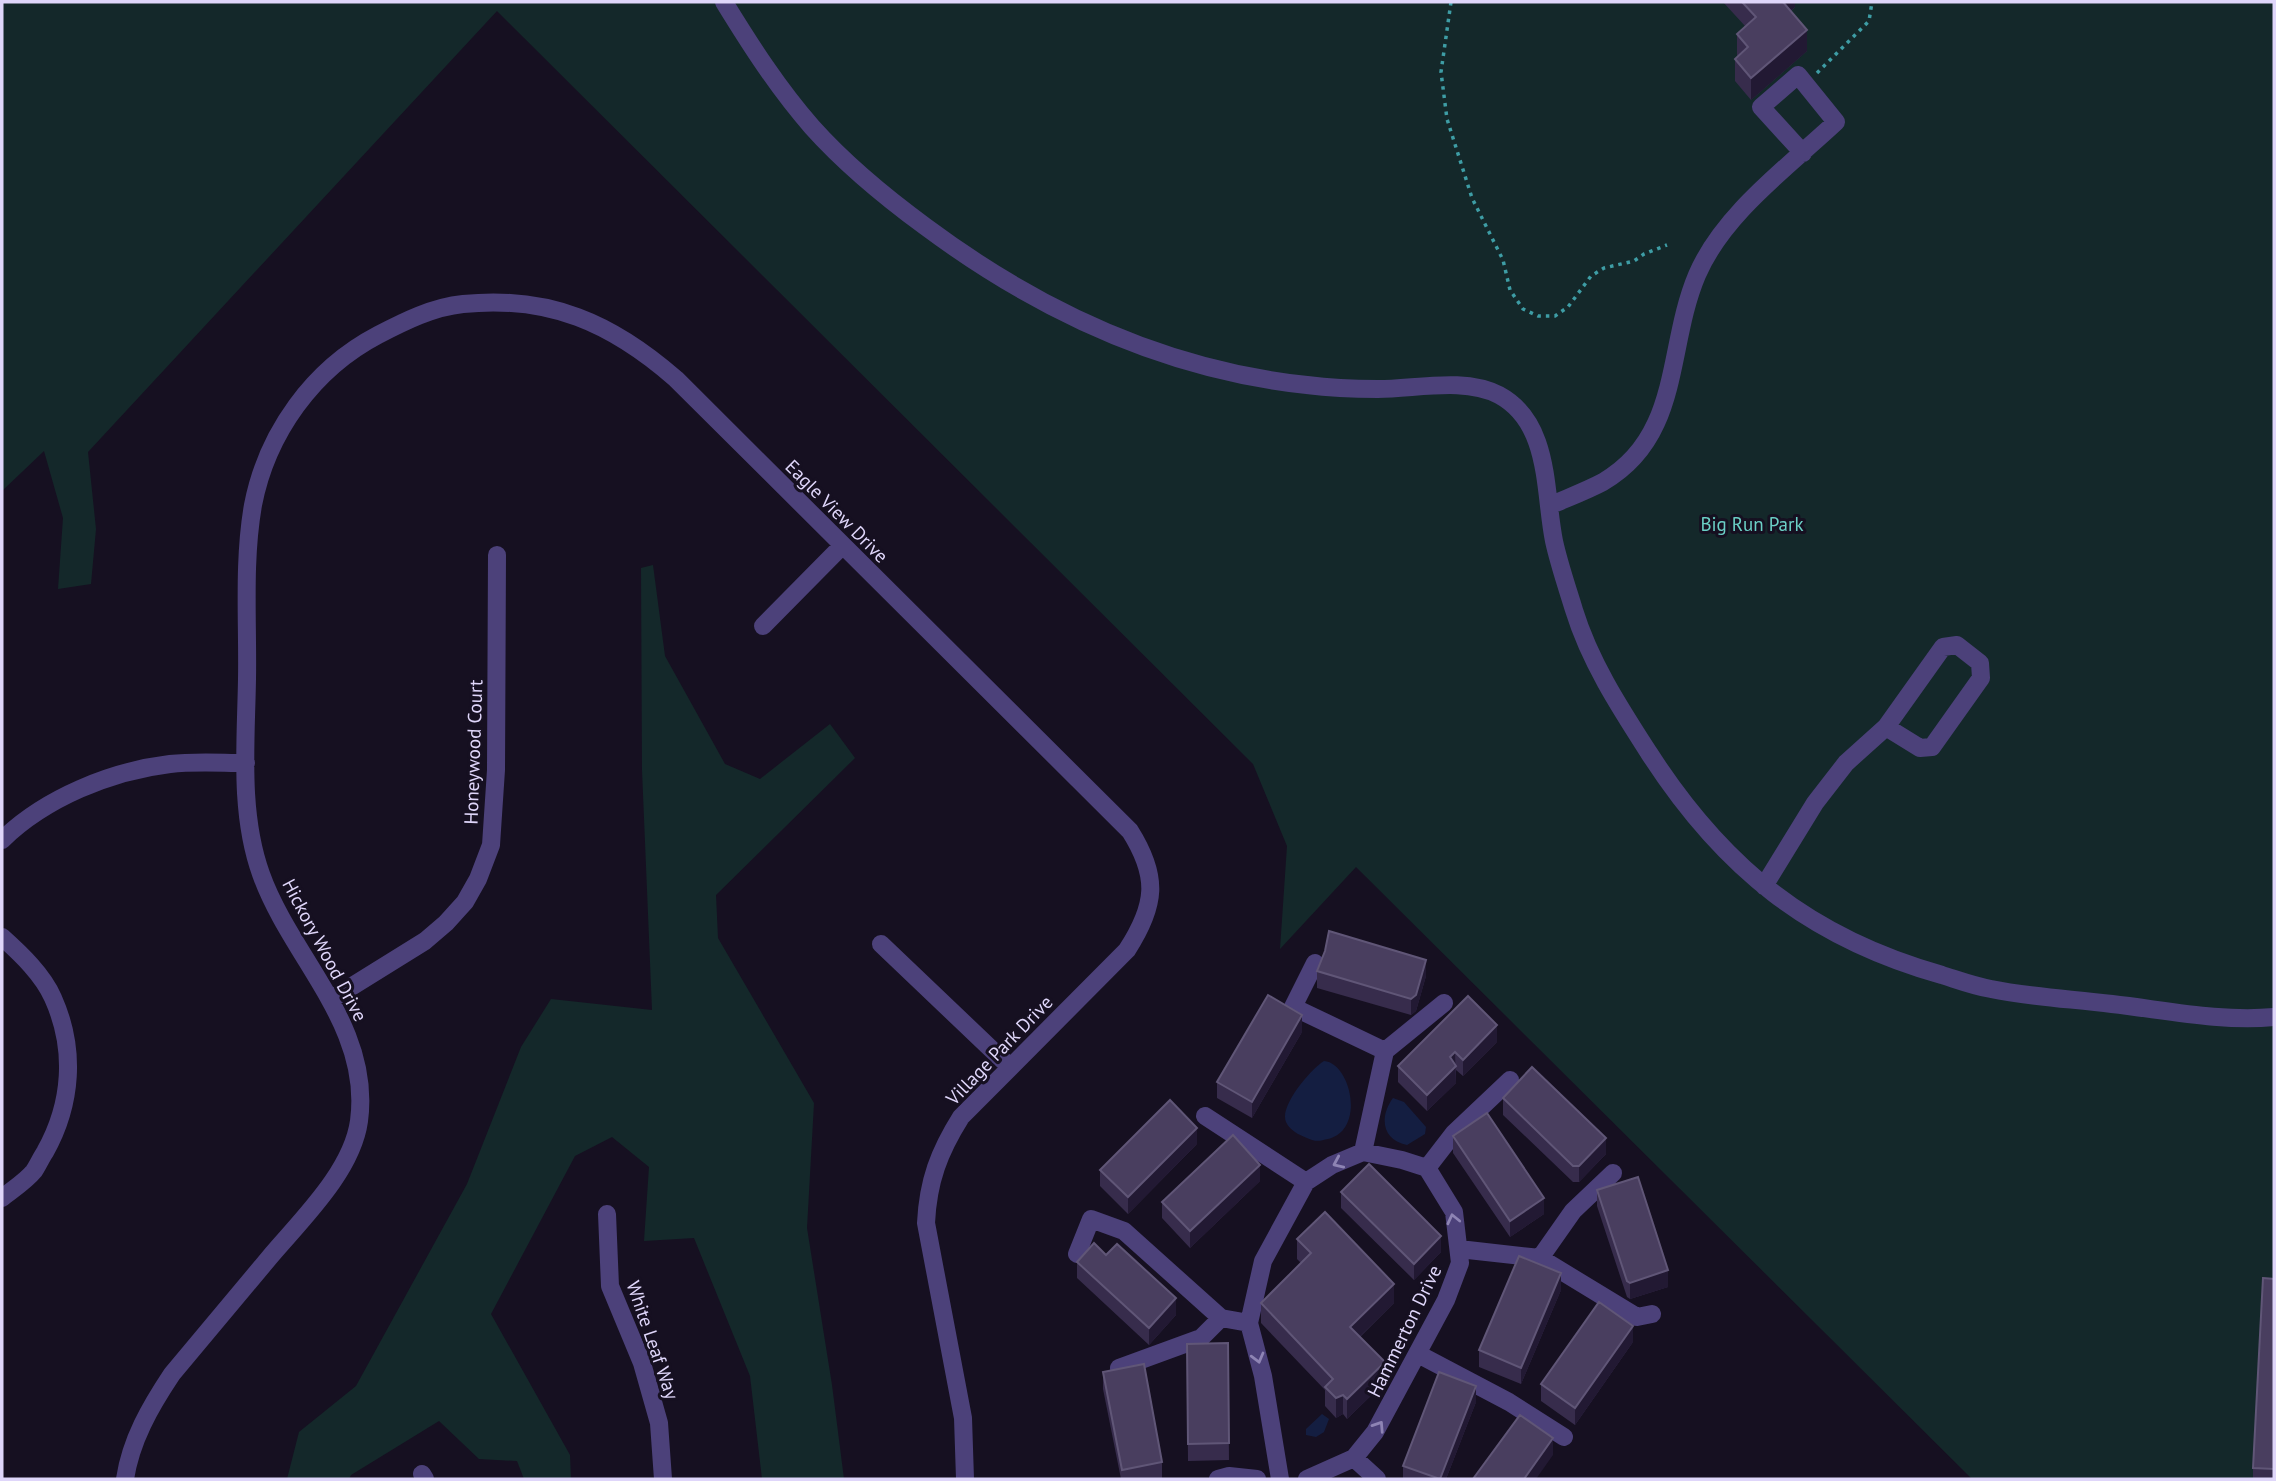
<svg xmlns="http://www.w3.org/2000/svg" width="2276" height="1481" viewBox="0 0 2276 1481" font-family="'PT Sans',sans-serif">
  <rect width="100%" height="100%" fill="#161021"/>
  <!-- green -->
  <path fill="#14282a" d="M2 2H2274V1479H1972L1356 867 1280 949 1287 846 1253 764 497 11 88 452 96 529 91 584 58 589 63 518 44 451 2 491Z
    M653 565 665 656 725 764 760 779 830 724 855 758 716 895 718 938 814 1103 807 1228 832 1385 844 1479H762L750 1376 694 1238 644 1241 649 1167 612 1137 575 1156 491 1314 570 1455 571 1479H524L517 1461 479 1459 439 1421 351 1475 349 1479H287L299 1432 356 1386 467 1184 521 1047 551 999 652 1010 642 770 641 568Z"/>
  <!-- water -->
  <path fill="#141e41" d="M1324 1061C1351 1063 1366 1130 1328 1139 1322 1140 1319 1142 1312 1140 1304 1137 1290 1132 1286 1122 1279 1106 1311 1069 1324 1061Z
    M1393 1098 1404 1102 1426 1127 1425 1134 1407 1145C1382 1140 1379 1117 1393 1098Z
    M1322 1414 1329 1419 1324 1432 1316 1437 1306 1435V1429Z"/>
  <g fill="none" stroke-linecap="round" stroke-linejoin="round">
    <!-- path -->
    <path stroke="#3e9da5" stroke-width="3.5" stroke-dasharray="3.5 5" stroke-linecap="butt" d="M1451 2 1441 72 1447 119 1472 198 1503 260 1510 290 1523 309 1538 316H1555L1568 307 1591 276 1604 268 1634 261 1644 254 1667 245
      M1817 73 1869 21 1872 2"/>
    <!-- minor -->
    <path stroke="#4c417a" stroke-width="18" d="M724 2C751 46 778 88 812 127 846 165 885 197 926 227 1039 311 1166 370 1307 385 1330 388 1355 389 1378 389 1416 389 1464 377 1499 395 1551 423 1544 492 1554 541 1559 564 1567 587 1574 610 1590 662 1620 708 1649 753 1723 868 1810 938 1942 975 1958 980 1974 986 1991 989 2030 997 2072 999 2112 1004 2165 1010 2221 1022 2274 1017
      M1549 506C1567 498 1586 491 1603 482 1682 436 1666 348 1697 275 1723 214 1788 167 1836 122L1798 75 1761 107 1803 153
      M763 626 842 546
      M2 840C45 798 111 771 170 764 195 761 221 763 246 763
      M1764 886 1815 803 1846 763 1886 727 1943 647 1957 645 1980 663 1981 678 1932 747 1920 748 1886 727
      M2 937C21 954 43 975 53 998 76 1049 72 1104 45 1152 41 1158 38 1165 34 1171 26 1181 12 1190 2 1198
      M881 944 1010 1067
      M1315 963 1293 1007 1385 1051
      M330 1000 425 941 446 923 465 902 478 879 491 845 496 770 497 555
      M1205 1116 1306 1182
      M1363 1152 1385 1051 1444 1003
      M1427 1168 1454 1133 1510 1080
      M607 1214 610 1286 642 1363 659 1423 663 1479
      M1459 1249 1540 1258 1637 1317 1652 1314
      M1077 1254 1091 1219 1124 1231 1221 1318 1249 1323
      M1540 1258 1573 1211 1613 1173
      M1418 1354 1509 1402 1564 1437
      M1119 1368 1201 1338 1221 1318
      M1354 1458 1377 1479
      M422 1474 425 1479
      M125 1479C131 1440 150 1407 172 1374 204 1336 236 1297 269 1258 300 1221 352 1172 359 1121 372 1025 291 958 261 874 239 813 246 743 247 679 248 622 243 562 253 505 267 433 313 369 378 335 405 321 433 307 463 304 549 295 612 323 676 379L1130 831C1159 877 1156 905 1127 950L961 1117C939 1152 928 1181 926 1223L963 1418 965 1479
      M1218 1479 1229 1476 1257 1479
      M1280 1479 1263 1376 1249 1323 1263 1261 1306 1182 1332 1165 1363 1152 1402 1160 1427 1168
      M1307 1479 1354 1458 1375 1432 1446 1300 1460 1263 1454 1212 1427 1168"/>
  </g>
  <!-- wall -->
  <path fill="#372c4c" d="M1723 2H1795V7L1791 11 1807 51 1751 100 1735 81V59L1738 57 1737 55V34L1745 26Z
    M1325 951 1426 976 1416 1011 1411 1015 1317 988V971Z
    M1302 1032 1252 1118 1217 1098V1082Z
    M1497 1042 1463 1076 1456 1070V1083L1427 1111 1398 1082V1066Z
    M1503 1098 1606 1154 1579 1182H1573L1503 1115Z
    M1453 1136 1544 1214 1510 1237 1453 1153Z
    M1197 1144 1128 1214 1100 1186V1170Z
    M1260 1181 1190 1248 1162 1218V1202Z
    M1597 1190 1668 1287 1630 1299 1627 1297 1597 1206Z
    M1341 1192 1441 1252 1414 1280 1341 1208Z
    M1297 1239 1394 1303 1360 1337 1385 1382 1347 1419 1343 1414 1336 1418 1325 1406V1390L1261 1323V1303L1301 1263 1297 1259Z
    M1077 1262 1176 1315 1149 1345 1077 1278Z
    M2274 1279V1479H2253V1468Z
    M1561 1290 1521 1384 1479 1367V1350Z
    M1633 1342 1575 1425 1541 1401V1384Z
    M1228 1343 1229 1460 1188 1461 1187 1344Z
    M1103 1372 1162 1462V1478L1121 1479 1103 1389Z
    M1476 1402 1446 1479H1403V1466Z"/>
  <!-- shaded-wall -->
  <path fill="#221933" d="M1780 2H1795V7L1780 20Z
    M1807 30V51L1751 100V78Z
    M1426 960V976L1416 1011 1411 1015V999Z
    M1302 1015V1032L1252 1118V1102Z
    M1497 1025V1042L1463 1076V1060Z
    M1455 1052 1456 1083 1427 1111V1095L1450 1057Z
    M1197 1128V1144L1128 1214V1197Z
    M1606 1138V1154L1579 1182V1166Z
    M1260 1165V1181L1190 1248V1231Z
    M1544 1198V1214L1510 1237V1221Z
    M1441 1236V1252L1414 1280V1264Z
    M1668 1270V1287L1630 1299V1283Z
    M1561 1273V1290L1521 1384V1368Z
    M1394 1284V1303L1350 1346V1327Z
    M1176 1298V1315L1149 1345V1328Z
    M1633 1326V1342L1575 1425V1408Z
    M1385 1362V1382L1347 1419V1399Z
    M1476 1386V1402L1446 1479H1440Z
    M1343 1395V1414L1336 1418V1398Z
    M1553 1438V1455L1536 1479H1524Z"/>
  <!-- building -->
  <path fill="#493e5f" stroke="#605677" stroke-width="2" d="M1742 2H1783L1807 30 1751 78 1735 59 1748 47 1737 34 1756 17Z
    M1329 931 1426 960 1416 995 1411 999 1317 971 1325 951Z
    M1268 995 1302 1015 1252 1102 1217 1082Z
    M1468 996 1497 1025 1463 1060 1455 1052 1450 1057 1456 1066 1427 1095 1398 1066Z
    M1532 1067 1606 1138 1579 1166H1573L1503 1098Z
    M1170 1100 1197 1128 1128 1197 1100 1170Z
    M1487 1113 1544 1198 1510 1221 1453 1136Z
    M1233 1135 1260 1165 1190 1231 1162 1202Z
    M1369 1164 1441 1236 1414 1264 1341 1192Z
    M1638 1177 1668 1270 1630 1283 1627 1281 1597 1190Z
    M1325 1212 1394 1284 1350 1327 1385 1362 1347 1399 1343 1395 1336 1398 1325 1387 1333 1379 1261 1303 1311 1253 1297 1239Z
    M1094 1243 1106 1255 1117 1244 1176 1298 1149 1328 1077 1262Z
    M1519 1256 1561 1273 1521 1368 1479 1350Z
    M2263 1278 2274 1279V1469L2253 1468Z
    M1599 1302 1633 1326 1575 1408 1541 1384Z
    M1228 1343 1229 1443 1188 1444 1187 1344Z
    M1144 1364 1162 1462 1122 1470 1103 1372Z
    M1439 1372 1476 1386 1440 1479 1403 1466Z
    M1520 1415 1553 1438 1524 1479H1473Z"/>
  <!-- one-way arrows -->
  <defs><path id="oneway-chevron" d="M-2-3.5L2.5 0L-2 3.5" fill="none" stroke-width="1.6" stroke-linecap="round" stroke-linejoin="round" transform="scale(1.75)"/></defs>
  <g stroke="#8e84b4">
    <use href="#oneway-chevron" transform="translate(1338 1163) rotate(156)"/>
    <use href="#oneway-chevron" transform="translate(1453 1219) rotate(-103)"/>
    <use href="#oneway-chevron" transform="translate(1258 1358) rotate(75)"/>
    <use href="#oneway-chevron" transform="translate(1379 1426) rotate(-57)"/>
  </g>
  <g text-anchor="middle" stroke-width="6" stroke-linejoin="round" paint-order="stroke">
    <!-- street labels -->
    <g font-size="19" fill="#dfd6fa" stroke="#161021">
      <text transform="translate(837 511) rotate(45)" y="7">Eagle View Drive</text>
      <text transform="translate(473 752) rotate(-88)" y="7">Honeywood Court</text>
      <text transform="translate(325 950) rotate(62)" y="7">Hickory Wood Drive</text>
      <text transform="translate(999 1050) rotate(-46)" y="7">Village Park Drive</text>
      <text transform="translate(1404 1331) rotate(-64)" y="7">Hammerton Drive</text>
      <text transform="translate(653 1340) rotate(71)" y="7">White Leaf Way</text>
    </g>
    <!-- park labels -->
    <g font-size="19" fill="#6bd0c6" stroke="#161021">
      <text x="1752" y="531">Big Run Park</text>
    </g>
  </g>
  <!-- border -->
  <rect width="2276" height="1481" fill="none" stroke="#dfd6fa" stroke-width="7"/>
</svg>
